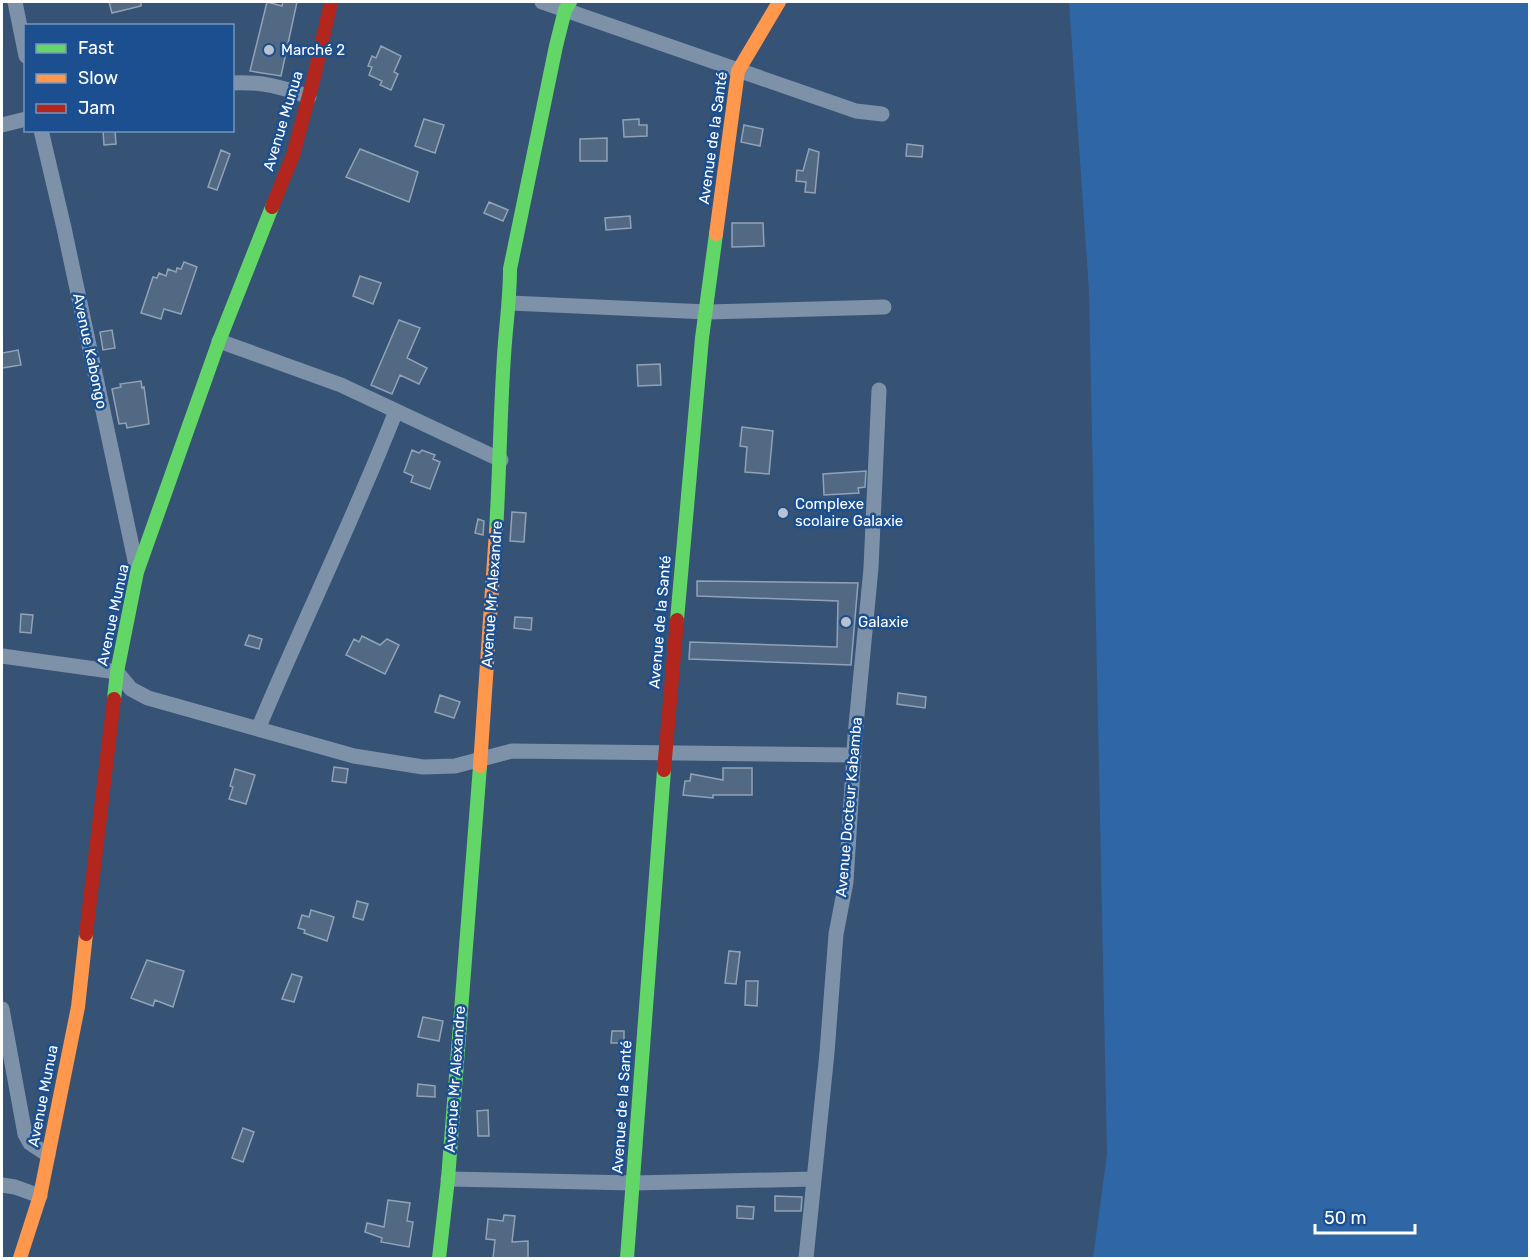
<svg xmlns="http://www.w3.org/2000/svg" width="1531" height="1260" viewBox="0 0 1531 1260" font-family="Rubik,sans-serif">
  <rect width="100%" height="100%" fill="#365274"/>
  <!-- green -->
  <path fill="#2f66a5" d="M1069 2H1529V1258H1093L1107 1154 1089 291Z"/>
  <!-- building -->
  <path fill="#526984" stroke="#92a2b6" stroke-width="1.5" d="M109 2H141V6L112 13Z
    M267 2 282 6 283 2H297L281 76 250 71Z
    M381 46 401 56 394 72 398 74 391 90 380 85 382 81 369 75 372 67 368 66 372 56 376 58Z
    M424 119 444 125 435 153 415 146Z
    M639 119V125H647V136L624 137 623 120Z
    M744 125 763 129 760 146 741 142Z
    M103 130H115L116 144 104 145Z
    M607 138V161H580V139Z
    M907 144 923 146 922 157 906 156Z
    M360 149 418 172 409 202 346 177Z
    M809 149 819 152 815 193 805 192 806 182 796 181 797 170 803 171Z
    M221 150 230 154 217 190 208 187Z
    M489 202 508 210 503 221 484 213Z
    M630 216 631 228 606 230 605 218Z
    M732 223H763L764 246 732 247Z
    M184 262 197 267 181 314 164 309 161 319 141 313 153 277 157 278 159 273 166 276 168 269 176 272 177 268 181 269Z
    M360 276 381 283 373 304 353 296Z
    M399 320 420 328 407 358 427 368 419 384 400 375 392 394 371 385Z
    M112 330 115 348 103 350 100 332Z
    M18 350 21 365 2 368V353Z
    M660 364 661 385 638 386 637 365Z
    M141 381 142 388 144 387 149 424 127 428 126 423 119 424 112 389 121 387 120 384Z
    M742 427 773 431 769 474 745 472 747 447 740 446Z
    M412 450 419 453 422 450 435 455 433 459 440 462 430 489 411 482 413 476 404 472Z
    M866 471 865 487 858 488 859 493 824 495 823 474Z
    M512 512 526 513 524 542 510 541Z
    M478 519 484 521 483 535 475 533Z
    M697 581 858 583 851 665 689 659 690 642 837 647 838 601 697 596Z
    M21 614 33 615 31 633 20 632Z
    M515 617 532 618 531 630 514 628Z
    M249 635 262 639 259 649 245 645Z
    M362 636 380 645 387 639 399 645 385 674 346 655 354 639 359 642Z
    M898 693 926 697 925 708 897 704Z
    M440 695 460 702 454 718 435 712Z
    M334 767 348 769 346 783 332 781Z
    M723 768H752V795H713V798L683 795 685 781H690L691 774 723 780Z
    M235 769 255 775 246 804 229 799 233 787 230 786Z
    M357 901 368 904 363 920 353 917Z
    M311 910 334 917 327 941 304 933 305 930 298 928 302 915 309 917Z
    M729 951 740 952 736 984 725 983Z
    M147 960 184 971 173 1007 155 1000 153 1006 131 998Z
    M292 974 302 977 294 1002 282 999Z
    M746 981H758L757 1006 745 1005Z
    M423 1017 443 1021 439 1041 418 1037Z
    M612 1031H624V1043H611Z
    M418 1084 435 1086V1097L417 1096Z
    M488 1110 489 1136H478L477 1111Z
    M243 1128 254 1132 243 1162 232 1158Z
    M775 1196 802 1197 801 1211H775Z
    M388 1200 410 1203 407 1221 413 1222 409 1247 381 1242 382 1238 365 1232 367 1223 384 1227Z
    M737 1206 754 1207 753 1219 737 1218Z
    M504 1215 515 1216 512 1242 528 1241V1258H493L495 1240 486 1239 488 1219 503 1221Z"/>
  <g fill="none" stroke-linecap="round" stroke-linejoin="round">
    <!-- street -->
    <path stroke="#7d92a8" stroke-width="15" d="M15 2 26 56
      M542 2 856 111 882 114
      M232 83C260 81 283 87 309 97
      M2 125 26 119
      M41 130 64 228 137 570
      M510 303 707 312 884 307
      M219 341 341 385 501 460
      M2 656 117 672 131 689 148 698 354 756 423 767 455 766 512 751 853 755
      M258 729C303 622 354 518 396 411
      M2 1009 25 1134 30 1143 48 1155
      M448 1179 633 1183 814 1179
      M2 1185 15 1187 40 1196
      M806 1258 827 1053 836 934 846 882 855 736 871 568 879 390"/>
    <!-- fast -->
    <path stroke="#63d668" stroke-width="14" d="M496 531C500 468 500 405 505 342 507 318 510 294 510 269L556 46 565 10 570 2
      M677 620 702 338 716 234
      M114 699 117 672 137 572 219 341 272 207
      M439 1258 448 1179 480 766
      M627 1258 664 770"/>
    <!-- slow -->
    <path stroke="#ff974d" stroke-width="14" d="M716 234 738 71 779 2
      M480 766 496 531
      M20 1258 40 1196 78 1007 86 934"/>
    <!-- jam -->
    <path stroke="#b3261e" stroke-width="14" d="M272 207 293 155 314 77 331 2
      M664 770 677 620
      M86 934 114 699"/>
  </g>
  <!-- markers -->
  <g fill="#b9c2ce" stroke="#1b4f8f" stroke-width="2">
    <circle cx="269" cy="50" r="6"/>
    <circle cx="783" cy="513" r="6"/>
    <circle cx="846" cy="622" r="6"/>
  </g>
  <g text-anchor="middle" stroke-width="5" stroke-linejoin="round" paint-order="stroke">
    <!-- poi labels -->
    <g font-size="15" fill="#fff" stroke="#1b4f8f" text-anchor="start">
      <text x="281" y="55">Marché 2</text>
      <text x="795" y="509">Complexe<tspan x="795" dy="17">scolaire Galaxie</tspan></text>
      <text x="858" y="627">Galaxie</text>
    </g>
    <!-- street labels -->
    <g font-size="15" fill="#fff" stroke="#1b4f8f">
      <text transform="translate(283 121) rotate(-73)" y="5">Avenue Munua</text>
      <text transform="translate(713 138) rotate(-82)" y="5">Avenue de la Santé</text>
      <text transform="translate(90 351) rotate(78)" y="5">Avenue Kabongo</text>
      <text transform="translate(492 594) rotate(-86)" y="5">Avenue Mr Alexandre</text>
      <text transform="translate(113 615) rotate(-78)" y="5">Avenue Munua</text>
      <text transform="translate(660 622) rotate(-85)" y="5">Avenue de la Santé</text>
      <text transform="translate(849 807) rotate(-85)" y="5">Avenue Docteur Kabamba</text>
      <text transform="translate(455 1079) rotate(-86)" y="5">Avenue Mr Alexandre</text>
      <text transform="translate(43 1096) rotate(-79)" y="5">Avenue Munua</text>
      <text transform="translate(622 1107) rotate(-86)" y="5">Avenue de la Santé</text>
    </g>
  </g>
  <!-- border -->
  <rect width="1531" height="1260" fill="none" stroke="#ffffff" stroke-width="6"/>
  <!-- legend -->
  <rect x="24" y="24" width="210" height="108" fill="#1b4f8f" stroke="#7695bc" stroke-width="1.5"/>
  <rect x="36" y="44" width="30" height="9" fill="#63d668" stroke="#7695bc" stroke-width="1.5"/>
  <text x="78" y="54" font-size="18" fill="#ffffff">Fast</text>
  <rect x="36" y="74" width="30" height="9" fill="#ff974d" stroke="#7695bc" stroke-width="1.5"/>
  <text x="78" y="84" font-size="18" fill="#ffffff">Slow</text>
  <rect x="36" y="104" width="30" height="9" fill="#b3261e" stroke="#7695bc" stroke-width="1.5"/>
  <text x="78" y="114" font-size="18" fill="#ffffff">Jam</text>
  <!-- scale -->
  <path d="M1315 1224v9h100v-9" fill="none" stroke="#ffffff" stroke-width="3"/>
  <text x="1324" y="1224" font-size="18" fill="#ffffff" stroke="#1b4f8f" stroke-width="4.5" paint-order="stroke">50 m</text>
</svg>
